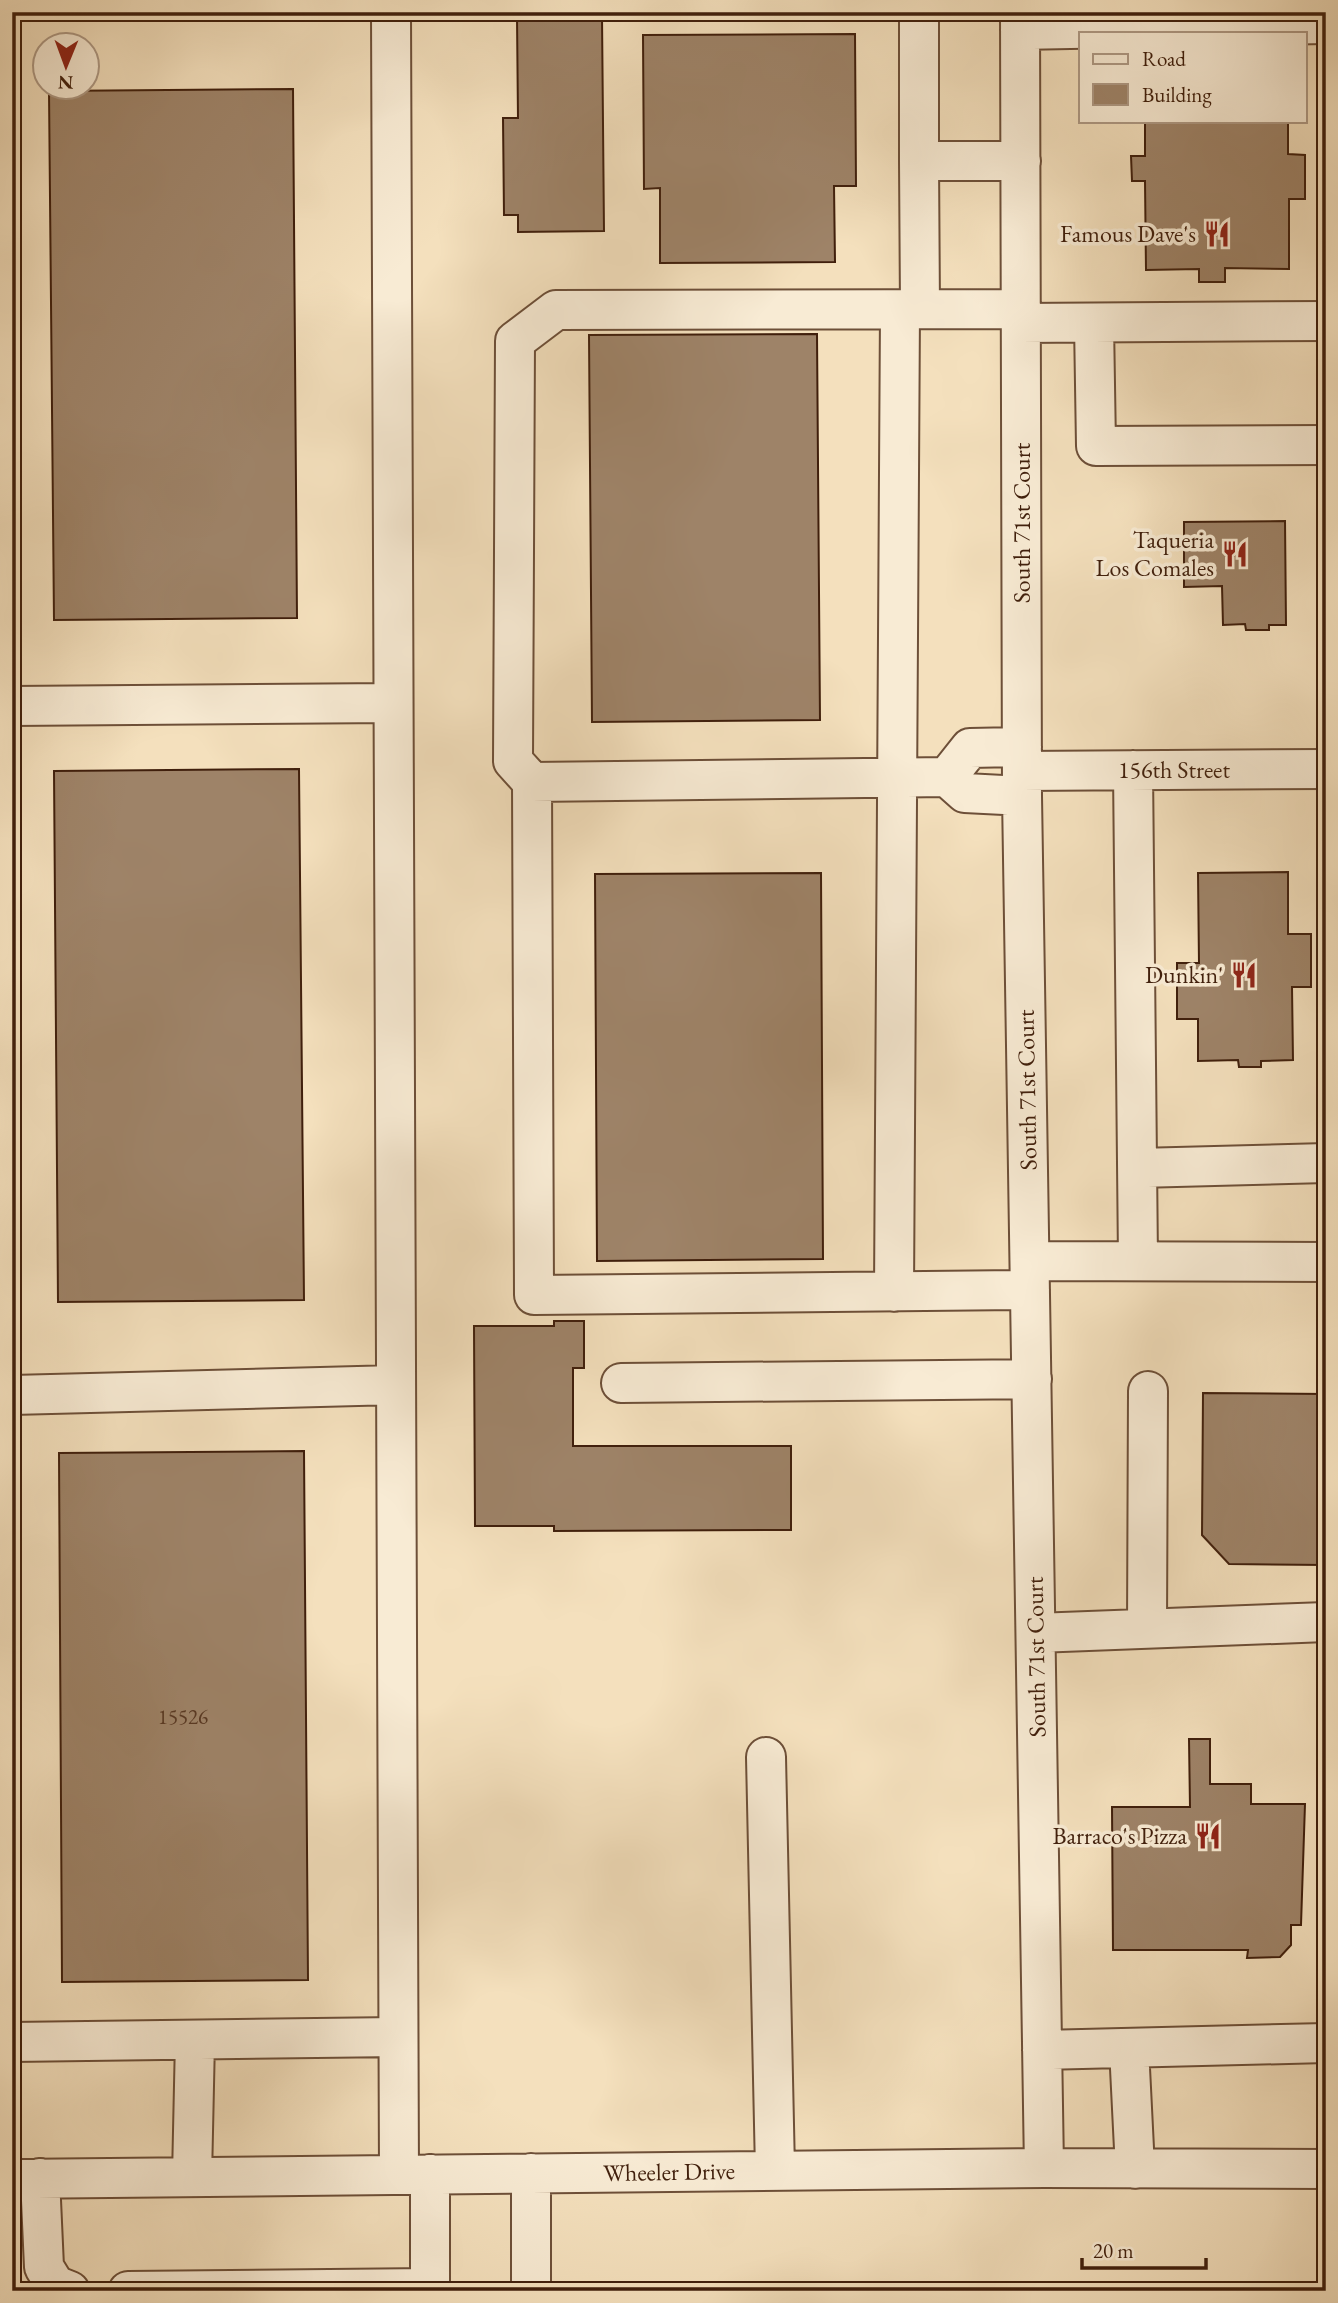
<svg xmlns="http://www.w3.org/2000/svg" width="1338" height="2303" viewBox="0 0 1338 2303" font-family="'EB Garamond',serif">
  <rect width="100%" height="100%" fill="#f4e0bd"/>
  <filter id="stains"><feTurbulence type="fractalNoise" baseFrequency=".00286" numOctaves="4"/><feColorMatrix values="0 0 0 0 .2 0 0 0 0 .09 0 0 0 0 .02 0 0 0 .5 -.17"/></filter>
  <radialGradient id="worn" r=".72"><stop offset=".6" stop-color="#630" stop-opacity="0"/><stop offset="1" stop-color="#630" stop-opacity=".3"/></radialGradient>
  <!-- building -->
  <path fill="#9e8368" stroke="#401f0c" stroke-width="2" d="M602 16 604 231 518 232V215H504L503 118H518L517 17Z
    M855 34 856 186H834L835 262 660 263V188L644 189 643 35Z
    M293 89 297 618 54 620 49 91Z
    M1145 121H1288V154L1305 155V199H1289V269L1225 268V282H1199V269L1146 270 1145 181H1132L1131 156H1145Z
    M817 334 820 720 592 722 589 335Z
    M1285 521 1286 625H1269V630H1246L1245 624 1223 625 1222 586 1184 587V522Z
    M299 769 304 1300 58 1302 54 771Z
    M1288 872V934H1311V987H1292L1293 1060 1261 1061V1067H1239L1238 1060 1198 1061V1019H1177V963H1199L1198 873Z
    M821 873 823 1259 597 1261 595 874Z
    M554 1321H584V1368H573V1446H791V1530L554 1531V1526H475L474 1326H554Z
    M1203 1393 1326 1394V1565L1229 1564 1202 1535Z
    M304 1451 308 1980 62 1982 59 1453Z
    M1189 1739H1210V1784H1251V1804H1305L1301 1925H1291V1945L1280 1957 1247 1958 1248 1950H1113L1112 1807H1190Z"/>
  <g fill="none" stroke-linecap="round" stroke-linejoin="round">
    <!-- minor casing -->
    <g stroke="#6d4f38" stroke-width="42">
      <path id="minor" d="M391 12 399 2175
        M919 12V161H1021
        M1020 12 1022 796 1044 2168
        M1020 30 1326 24
        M919 161 920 309
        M1021 323 1326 321
        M1094 323 1096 446 1326 445
        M12 706 393 703
        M1133 770 1138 1260
        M1022 771 1326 769
        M947 777 970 748 1022 747
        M532 782 513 761 515 341 556 310 1021 309
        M1022 796 965 793 947 777 532 782 534 1295 1030 1290
        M1138 1168 1326 1163
        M1030 1261 1326 1262
        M894 1292 900 310
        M621 1383 1032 1379
        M12 1395 396 1385
        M1147 1628 1148 1391
        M1036 1633 1326 1622
        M766 1757 775 2170
        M12 2042 398 2037
        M1129 2048 1135 2169
        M1042 2050 1326 2043
        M531 2173V2291
        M430 2174V2291
        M192 2177 195 2040
        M40 2178 44 2267 55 2285 70 2291
        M12 2179 1044 2168 1326 2169
        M128 2291 430 2288"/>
    </g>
    <!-- minor -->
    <use href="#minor" stroke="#f8ebd4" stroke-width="38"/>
  </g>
  <!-- icons -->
  <defs>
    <g id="restaurant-bare" transform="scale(2.1)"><path d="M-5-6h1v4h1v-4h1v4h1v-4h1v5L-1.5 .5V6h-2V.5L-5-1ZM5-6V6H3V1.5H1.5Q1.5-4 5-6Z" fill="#8f2418" stroke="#f8ebd4" stroke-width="2.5" paint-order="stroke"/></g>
  </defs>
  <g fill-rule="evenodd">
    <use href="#restaurant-bare" x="1217" y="234"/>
    <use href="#restaurant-bare" x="1235" y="554"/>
    <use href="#restaurant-bare" x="1244" y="975"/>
    <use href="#restaurant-bare" x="1208" y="1836"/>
  </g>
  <g text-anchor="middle" stroke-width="7" stroke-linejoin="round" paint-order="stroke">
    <!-- number labels -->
    <g font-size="21" fill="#583823">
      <text x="183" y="1724">15526</text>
    </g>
    <!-- poi labels -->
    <g font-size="24" fill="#401f0c" stroke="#f8ebd4" text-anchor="end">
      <text x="1196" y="242">Famous Dave's</text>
      <text x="1214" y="548">Taqueria<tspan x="1214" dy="28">Los Comales</tspan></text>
      <text x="1223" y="983">Dunkin'</text>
      <text x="1187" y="1844">Barraco's Pizza</text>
    </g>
    <!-- street labels -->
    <g font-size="24" fill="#401f0c" stroke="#f8ebd4">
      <text transform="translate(1022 523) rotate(-90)" y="8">South 71st Court</text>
      <text x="1174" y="778">156th Street</text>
      <text transform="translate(1027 1090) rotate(-91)" y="8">South 71st Court</text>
      <text transform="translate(1036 1657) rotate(-91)" y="8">South 71st Court</text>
      <text transform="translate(669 2172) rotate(-1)" y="8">Wheeler Drive</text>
    </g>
  </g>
  <!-- margin -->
  <rect width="1338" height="2303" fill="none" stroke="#f4e0bd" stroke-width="42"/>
  <rect x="14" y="14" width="1310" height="2275" fill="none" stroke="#401f0c" stroke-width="3.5"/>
  <rect x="21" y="21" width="1296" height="2261" fill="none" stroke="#401f0c" stroke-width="2"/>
  <!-- legend -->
  <rect x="1079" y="32" width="228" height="91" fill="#f8ebd4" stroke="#ae9984" stroke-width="2"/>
  <rect x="1093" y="54" width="35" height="10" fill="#f8ebd4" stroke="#ae9984" stroke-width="2"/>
  <text x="1142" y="66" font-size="21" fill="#401f0c">Road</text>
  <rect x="1093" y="84" width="35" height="21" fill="#9e8368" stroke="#ae9984" stroke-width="2"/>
  <text x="1142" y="102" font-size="21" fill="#401f0c">Building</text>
  <!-- north arrow -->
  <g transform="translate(66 66) rotate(181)"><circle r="33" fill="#f8ebd4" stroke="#ae9984" stroke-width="2"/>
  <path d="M0-5L12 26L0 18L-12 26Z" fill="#8f2418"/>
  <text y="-10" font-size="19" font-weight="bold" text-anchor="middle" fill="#401f0c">N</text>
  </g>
  <!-- scale -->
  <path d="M1082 2258v10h124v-10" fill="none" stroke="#401f0c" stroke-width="3.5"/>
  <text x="1093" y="2258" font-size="21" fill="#401f0c" stroke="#f8ebd4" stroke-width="5" paint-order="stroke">20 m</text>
  <rect width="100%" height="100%" filter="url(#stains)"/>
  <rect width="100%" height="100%" fill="url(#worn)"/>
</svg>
